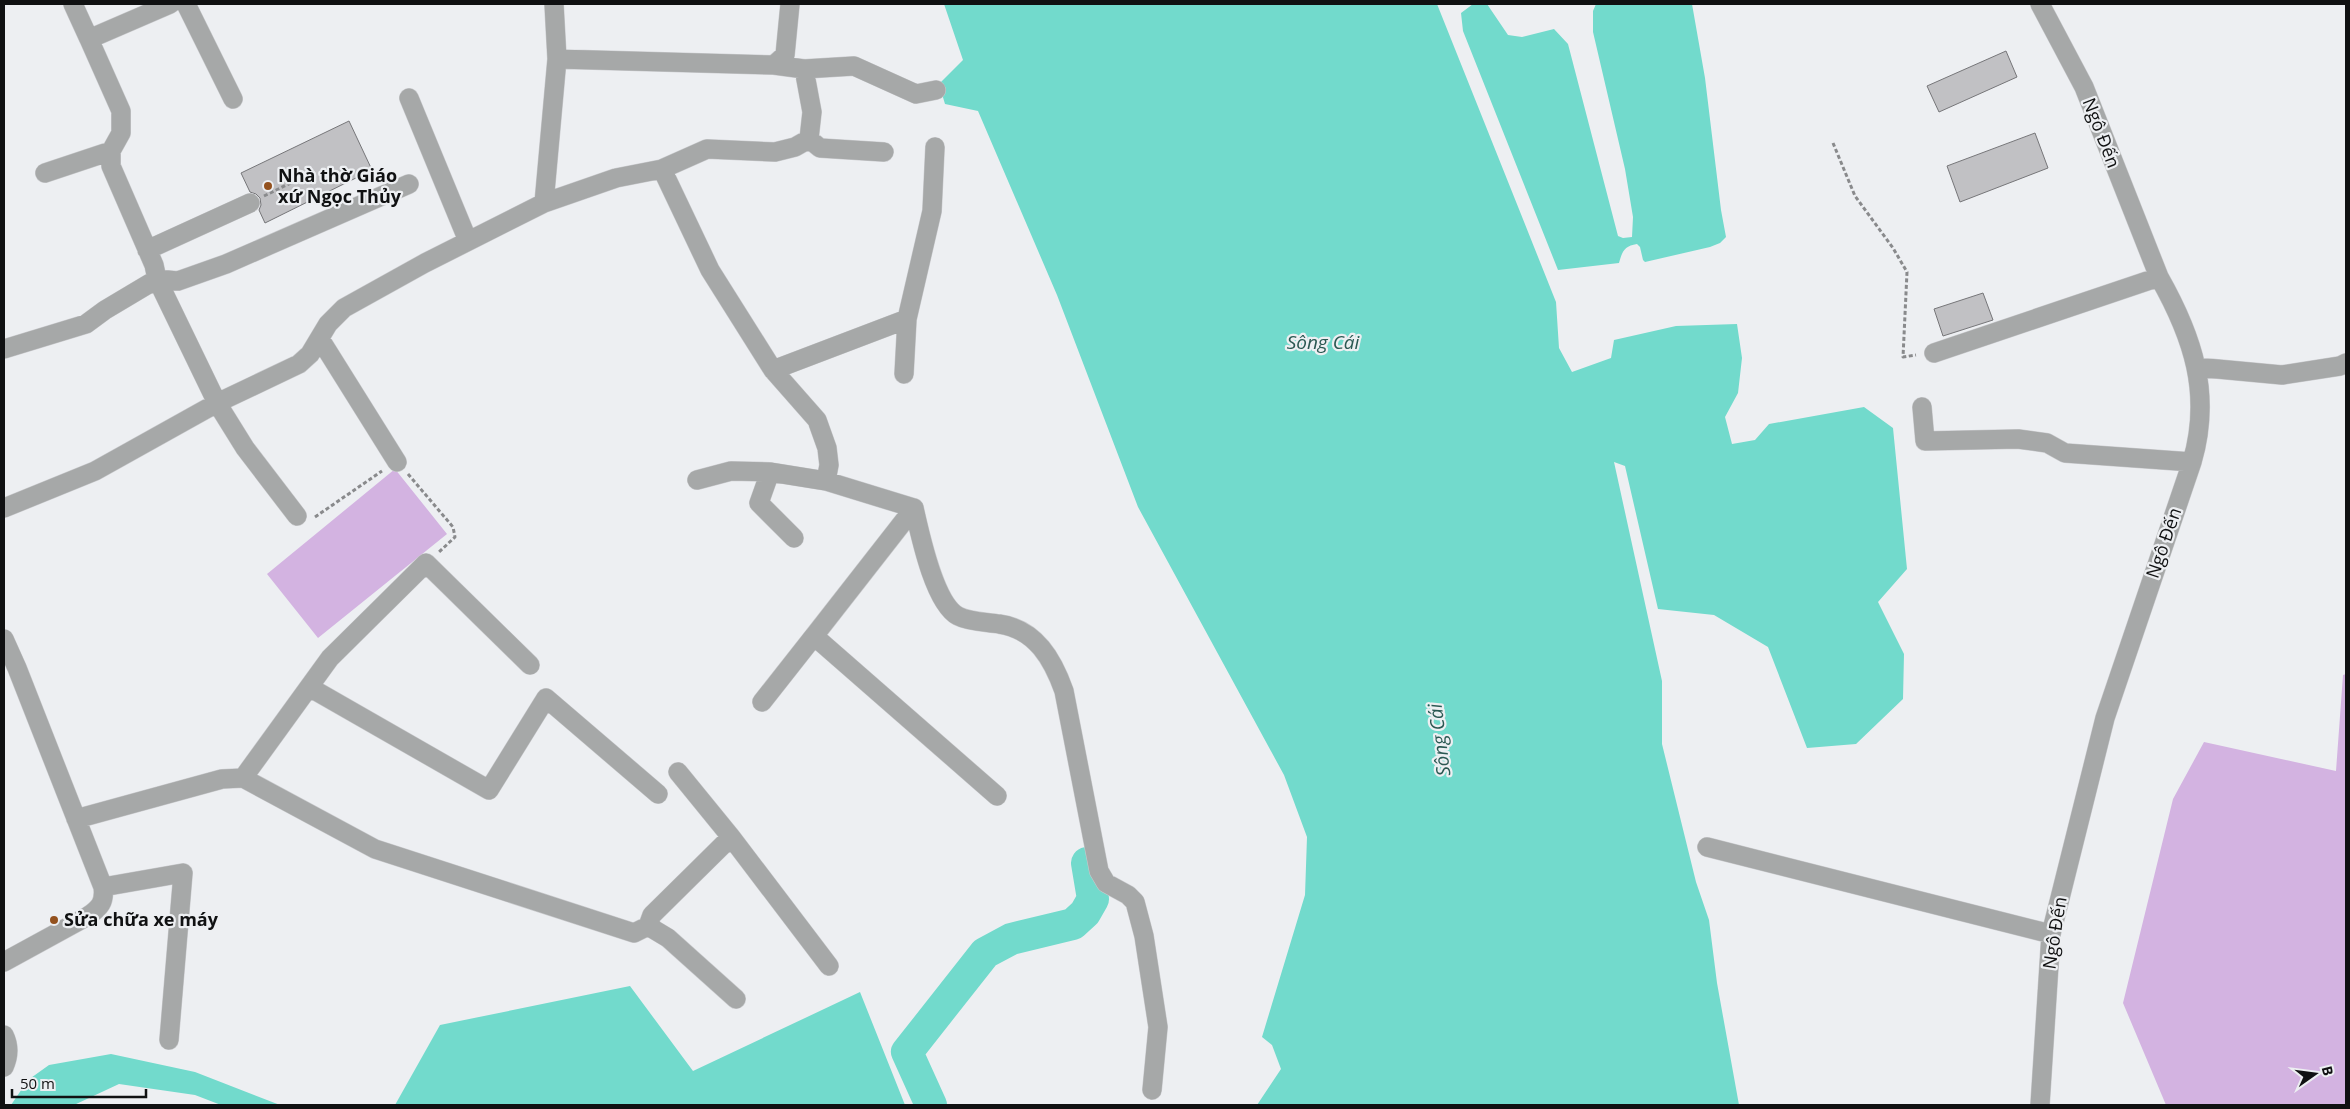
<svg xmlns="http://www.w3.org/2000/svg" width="2350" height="1109" viewBox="0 0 2350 1109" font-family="'Open Sans',sans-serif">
  <rect width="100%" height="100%" fill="#edeff2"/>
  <!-- green -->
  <path fill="#d3b3e1" d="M395 469 447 534 318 638 267 574Z
    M2346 674V1105H2166L2123 1003 2173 799 2204 742 2336 771 2343 675Z"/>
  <!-- water -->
  <path fill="#72dacc" d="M944 4H1437L1556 302 1559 348 1572 372 1611 358 1614 340 1676 326 1737 324 1742 358 1738 393 1725 417 1732 444 1755 440 1769 424 1864 407 1893 428 1907 569 1878 602 1904 654 1903 699 1856 744 1807 748 1768 647 1714 615 1658 609 1625 466 1614 462 1662 681V744L1696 882 1709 920 1717 983 1739 1105H1257L1281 1069 1272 1045 1262 1037 1305 895 1307 837 1284 775 1138 507 1057 295 978 111 945 104 939 84 963 60Z
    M1473 4H1487L1508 35 1522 37 1554 29 1568 44 1618 236 1623 238 1632 237 1633 217 1625 169 1593 32V11L1596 4H1692L1705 78 1721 210 1726 237 1720 243 1710 247 1645 262 1643 260 1640 247 1637 244C1624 246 1622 252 1619 263L1558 270 1463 31 1461 13Z
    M630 986 693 1071 860 992 905 1105H395L440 1025Z
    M111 1054 195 1072 280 1105H221L195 1095 119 1084 74 1105H11L28 1080 49 1065Z"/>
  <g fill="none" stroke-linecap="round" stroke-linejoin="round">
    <!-- river -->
    <path stroke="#72dacc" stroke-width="32" d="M931 1105 907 1052 985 953 1011 939 1073 924 1085 913 1093 899 1087 863"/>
  </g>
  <!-- building -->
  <path fill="#c1c1c4" stroke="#767679" d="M2006 51 2017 77 1939 112 1927 86Z
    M349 121 372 170 265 223 259 210 261 205 260 198 256 194 250 192 241 173Z
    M2035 133 2048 168 1960 202 1947 166Z
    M1983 293 1993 320 1943 336 1934 309Z"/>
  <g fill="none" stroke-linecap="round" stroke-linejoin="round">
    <!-- minor casing -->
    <g stroke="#cacbce" stroke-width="20">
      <path id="minor" d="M73 4 89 39
        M186 4 233 99
        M557 59 774 65 804 69 854 66 916 94 936 90
        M774 65 785 55 790 4
        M804 69 812 112 809 139 820 148 884 152
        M409 98 468 241
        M662 169 710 270 773 370 817 420 827 448 829 465 826 481 770 472 731 471 697 480
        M45 173 111 151
        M544 203 616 178 662 169 707 149 775 152 795 147 809 139
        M147 250 250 203
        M157 279 217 403 245 448 297 516
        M157 279 178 281 226 264 409 184
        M320 339 397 462
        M4 349 86 324 105 310 157 279 154 265 111 166V151L121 133V111L89 39 170 4
        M1934 353 2159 277
        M2196 367 2282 375 2340 366 2346 363
        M773 370 907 319
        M904 374 907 319 932 211 935 147
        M1922 407 1925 441 2018 439 2047 443 2065 453 2192 462
        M770 472 759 503 794 538
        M826 481 914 508
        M4 508 95 471 217 403 299 364 310 354 328 324 344 308 425 263 544 203 557 59 554 4
        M914 508C920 534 934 603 958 616 969 622 987 622 999 624 1036 629 1053 660 1064 691L1099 871 1106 883 1128 895 1135 902 1144 936 1158 1027 1152 1090
        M914 508 814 636 997 796
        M4 639 17 668 103 887C105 902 100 908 88 916L4 962
        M309 687 489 790 546 698 658 794
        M762 702 814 636
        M678 772 731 837
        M243 778 330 658 426 563 530 665
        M76 819 222 779 243 778 375 849 634 933 648 926 668 938 736 999
        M1707 847 2051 934
        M103 887 183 873 169 1040
        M648 926 652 915 731 837 829 966
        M4 1035C9 1045 9 1056 4 1067
        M2040 1105 2051 934 2105 718 2192 462C2212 394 2193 337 2159 277L2084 87 2040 4"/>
    </g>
    <!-- path -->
    <path stroke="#898a8c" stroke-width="3" stroke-dasharray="4 2.5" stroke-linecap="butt" d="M1833 143 1855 196 1893 248 1907 272 1903 357 1916 355
      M264 196 309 174
      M408 474 453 527 455 537 438 553
      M315 517 382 471"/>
    <!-- minor -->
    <use href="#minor" stroke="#a6a8a8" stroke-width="19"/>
  </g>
  <!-- markers -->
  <g fill="#93511e" stroke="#edeff2" stroke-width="2">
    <circle cx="268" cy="186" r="5"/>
    <circle cx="54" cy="920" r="5"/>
  </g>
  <g text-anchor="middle" stroke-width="4.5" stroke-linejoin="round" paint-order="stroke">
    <!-- street labels -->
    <g font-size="18" fill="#101112" stroke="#edeff2">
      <text transform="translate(2101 133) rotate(69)" y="6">Ngô Đến</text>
      <text transform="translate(2164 543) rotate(-71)" y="6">Ngô Đến</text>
      <text transform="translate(2055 933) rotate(-81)" y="6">Ngô Đến</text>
    </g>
    <!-- poi labels -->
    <g font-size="18" font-weight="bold" fill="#101112" stroke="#edeff2" text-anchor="start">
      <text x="278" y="182">Nhà thờ Giáo<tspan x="278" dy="21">xứ Ngọc Thủy</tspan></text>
      <text x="64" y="926">Sửa chữa xe máy</text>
    </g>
    <!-- water labels -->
    <g font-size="19" font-style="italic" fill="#2a5852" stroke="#edeff2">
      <text x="1323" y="349">Sông Cái</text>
      <text transform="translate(1439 740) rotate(-97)" y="7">Sông Cái</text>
    </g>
  </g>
  <!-- border -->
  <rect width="2350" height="1109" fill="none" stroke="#101112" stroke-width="10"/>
  <!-- north arrow -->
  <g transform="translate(2315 1074) rotate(76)" stroke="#edeff2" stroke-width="4" paint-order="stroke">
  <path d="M0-4L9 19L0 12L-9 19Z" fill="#101112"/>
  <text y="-8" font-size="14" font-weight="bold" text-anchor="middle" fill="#101112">B</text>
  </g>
  <!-- scale -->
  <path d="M12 1089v8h134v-8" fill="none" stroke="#101112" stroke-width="2.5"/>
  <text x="20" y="1089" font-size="15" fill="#101112" stroke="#edeff2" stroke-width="4" paint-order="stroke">50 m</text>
</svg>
